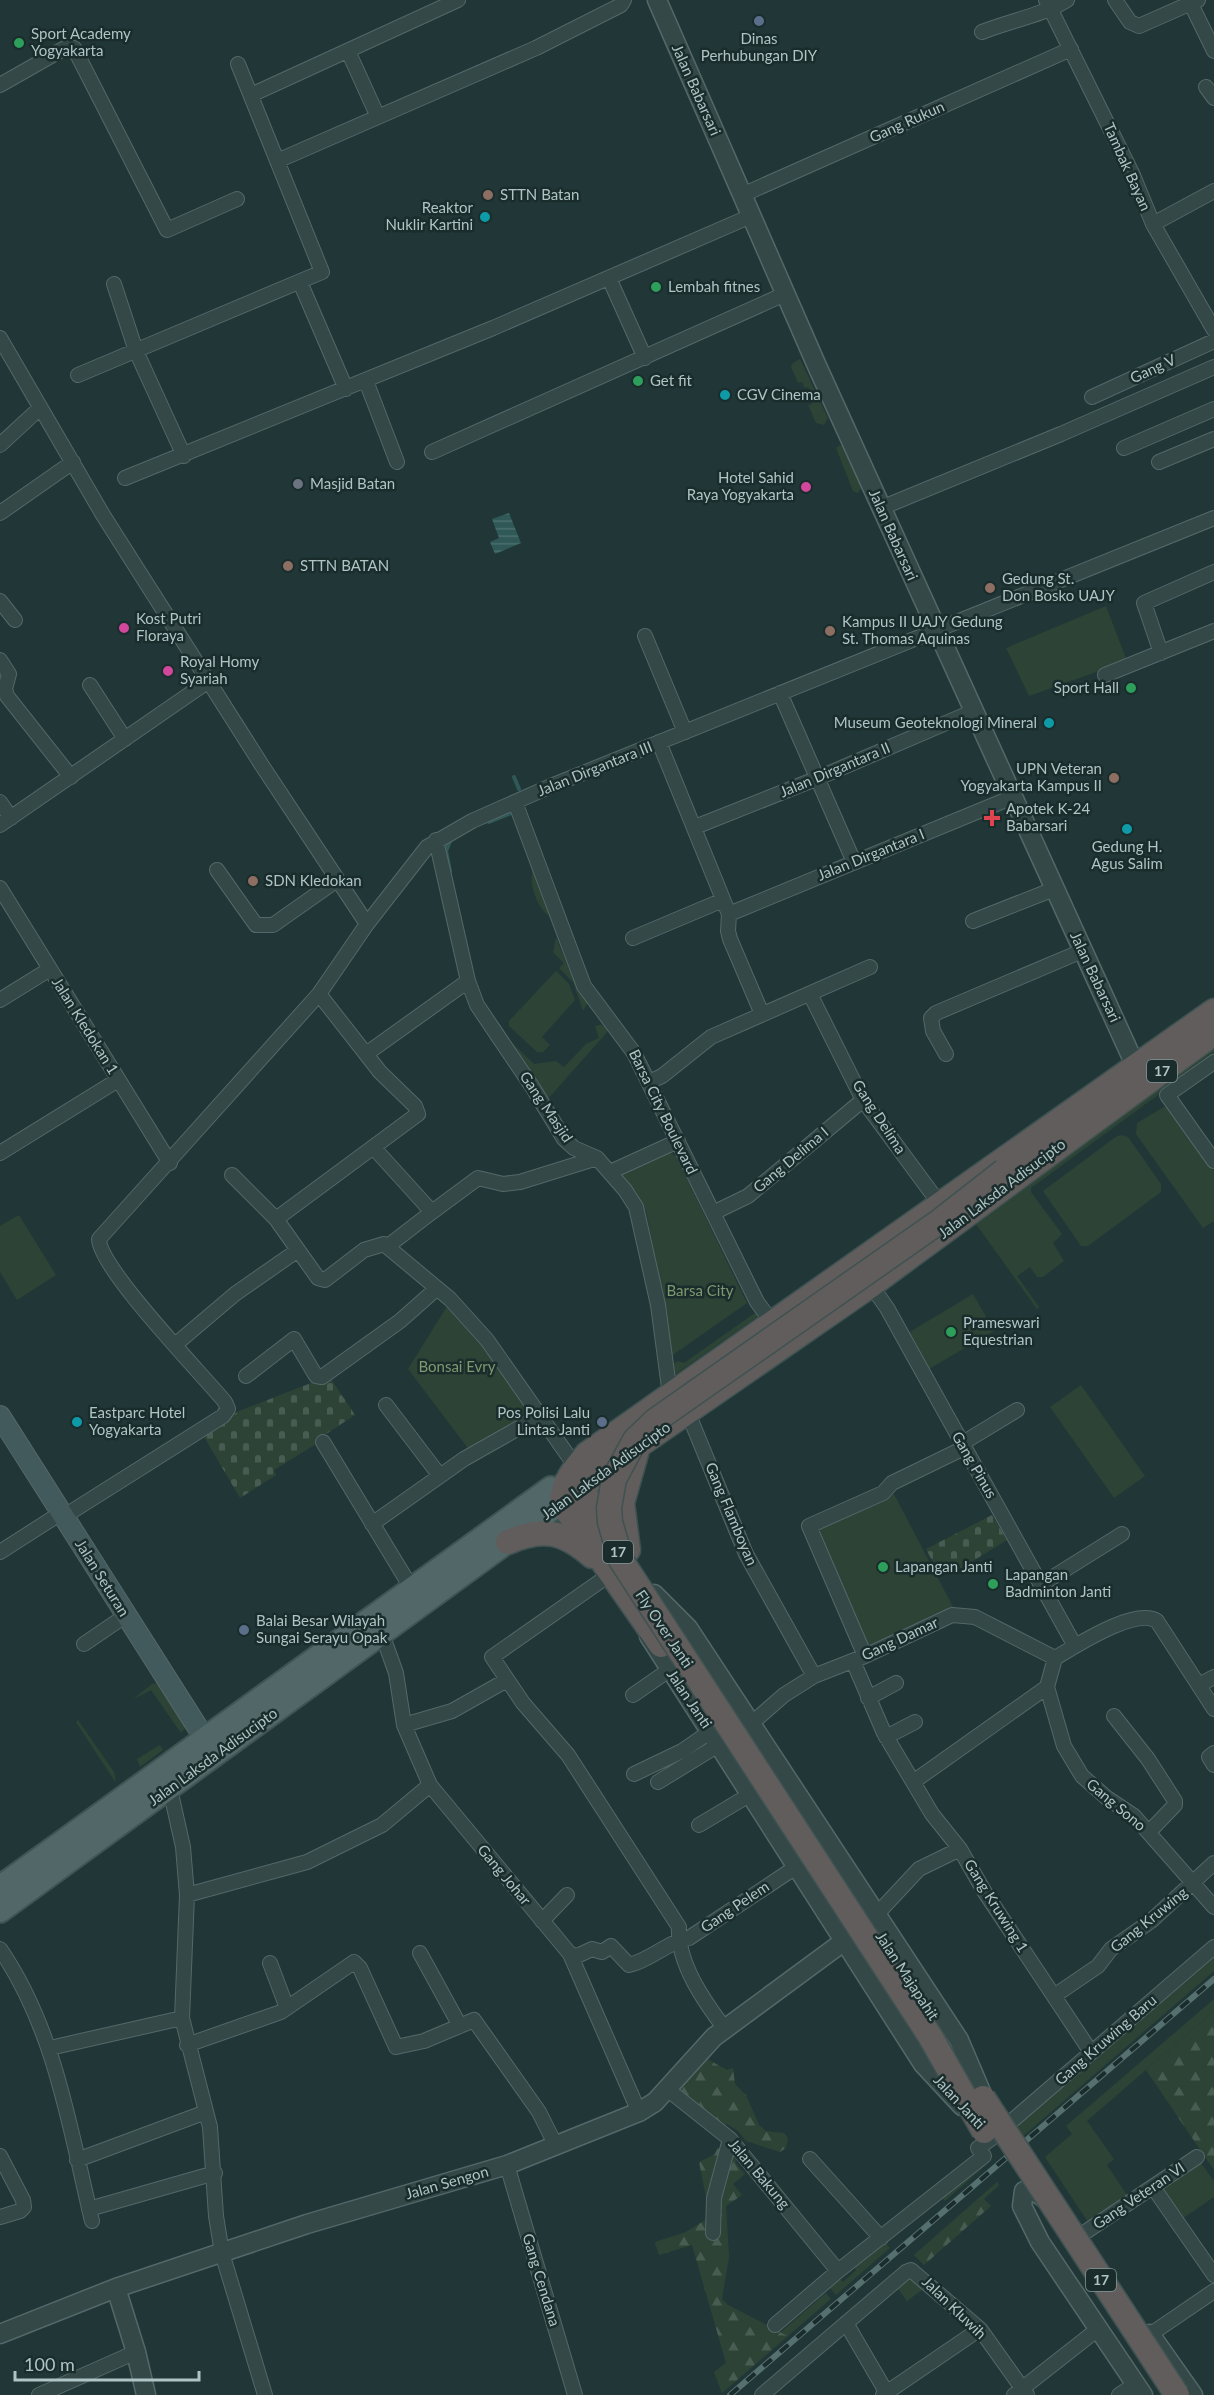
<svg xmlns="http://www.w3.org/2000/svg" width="1214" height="2395" viewBox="0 0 1214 2395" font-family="Lato,sans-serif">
  <defs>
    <pattern id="forest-firs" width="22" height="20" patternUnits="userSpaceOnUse" patternTransform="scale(1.5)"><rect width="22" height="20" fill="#2c4335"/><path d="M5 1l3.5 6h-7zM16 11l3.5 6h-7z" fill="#485c51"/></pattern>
    <pattern id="cemetery-stones" width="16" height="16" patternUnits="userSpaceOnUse" patternTransform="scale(1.5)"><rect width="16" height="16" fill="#2c4335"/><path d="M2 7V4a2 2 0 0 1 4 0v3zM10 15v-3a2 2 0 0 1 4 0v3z" fill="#485c51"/></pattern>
    <pattern id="water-rules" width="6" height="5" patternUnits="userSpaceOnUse" patternTransform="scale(1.5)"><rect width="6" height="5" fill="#2f5857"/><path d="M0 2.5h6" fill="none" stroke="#4b6e6e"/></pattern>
  </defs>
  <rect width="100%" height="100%" fill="#213737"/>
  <!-- green -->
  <path fill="#2c4335" d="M800 359 828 418 824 425 816 423 808 405 812 404 810 398 813 396 808 387 805 388 802 382 798 383 791 367 793 363Z
    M840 445 845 448 862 487 858 493 853 491 836 448Z
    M1106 606 1127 661 1029 696 1006 648Z
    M533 870 551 916C538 912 528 882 533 870Z
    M556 937 577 988 588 1002 583 1011 573 982 559 968 564 963 553 952Z
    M556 971 569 984 575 1000 542 1037 550 1045 543 1052H537L509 1026V1021Z
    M604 1024 609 1030 547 1100 511 1042 534 1064 556 1061 564 1067 586 1044 599 1038 595 1026Z
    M1214 1048V1054L1031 1188V1192L1062 1234 1053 1243 1064 1261 1043 1277H1037L1030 1267 1017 1276 1039 1307 1037 1309 976 1224Z
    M1164 1107 1170 1108 1214 1171V1221L1203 1228 1136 1134 1137 1123Z
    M1123 1135 1128 1137 1161 1184V1192L1088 1246H1081L1043 1191 1117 1136Z
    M669 1152 676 1156 747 1303 670 1357 664 1304 646 1211 619 1174Z
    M19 1215 56 1275 17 1300 0 1272V1226Z
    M973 1294 994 1331 929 1369 908 1333Z
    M451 1300 539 1415 470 1451 408 1369Z
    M755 1313 760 1315 673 1376 672 1365 678 1361 684 1363Z
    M1081 1385 1145 1476 1114 1498 1050 1407Z
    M894 1494 953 1607 869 1648 817 1528Z
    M158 1683 186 1727 181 1733 151 1690 132 1700 152 1684Z
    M78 1720 114 1772 116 1783 76 1722Z
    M160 1745 163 1750 140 1767 137 1759Z
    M1214 1956V1971L1021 2138 1013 2129Z
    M1214 1999V2011L1087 2121 1114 2159 1107 2165 1129 2198 1090 2225 1045 2157 1072 2134 1066 2126Z
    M983 2159 987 2164 945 2201 938 2195Z
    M1201 2163 1214 2181V2197L1182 2219 1162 2190Z
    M883 2240 890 2248 836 2295 828 2286 838 2277 843 2282 856 2270 853 2265Z
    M911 2274 926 2287 907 2301 896 2286Z
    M826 2293 831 2299 788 2336 781 2332Z"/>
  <!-- forest -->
  <path fill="url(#forest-firs)" d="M1214 2011V2170L1146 2070Z
    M702 2056 727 2070 733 2068 735 2084 746 2095 759 2125 766 2131 784 2133 788 2138 786 2148 780 2152 746 2141 738 2131 727 2124 722 2126 673 2088Z
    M734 2147 741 2156 735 2162 745 2174 733 2184 742 2195 726 2206 729 2257 722 2299 728 2305 788 2336 722 2393 714 2372 726 2363 692 2245 659 2255 655 2242 686 2232 710 2217 699 2162 714 2155 718 2148Z
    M997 2182 999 2185 984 2199 991 2206 924 2265 914 2255Z"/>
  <!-- cemetery -->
  <path fill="url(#cemetery-stones)" d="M329 1376 355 1415 320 1438 316 1444 274 1470 276 1475 240 1498 203 1435 239 1411Z
    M992 1515 1007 1540 950 1575 947 1571 939 1575 926 1549Z"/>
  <!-- water -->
  <path fill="url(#water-rules)" d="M509 513 521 543 495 554 490 542 499 538 492 519Z"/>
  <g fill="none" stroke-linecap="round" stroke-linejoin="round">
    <!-- stream -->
    <path stroke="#2f5857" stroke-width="4" d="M514 777 519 789
      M489 822 509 814
      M450 871 446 851 450 841"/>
    <!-- minor casing -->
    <g stroke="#546869" stroke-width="16">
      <path id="minor" d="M1046 0 1132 173 1153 224 1214 330
        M1115 0 1130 22 1139 26 1198 0
        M1189 0 1214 51
        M982 32C1009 21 1043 15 1067 0
        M348 51 378 117
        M0 85 65 48H74L167 230 237 199
        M1206 87 1214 98
        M251 95 458 0
        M277 161 536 48 621 5 624 0
        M742 195 1071 49
        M1153 224 1214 191
        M609 278 645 358
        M300 282 346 389
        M114 284 136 351 184 456
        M0 338 103 515 263 767 367 924
        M78 375 322 272 238 64
        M366 381 397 462
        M1092 397 1214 341
        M0 445 40 408
        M1124 448 1214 409
        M432 452 785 294
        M1159 462 1214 439
        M125 478 493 328 751 216
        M881 508 1061 434 1214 367
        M0 513 73 462
        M0 601 15 620
        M645 636 685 732
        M1161 653 1144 603 1214 572
        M0 660 9 674 5 689 7 696 71 777
        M1105 675 1214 631
        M90 685 125 739
        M780 693 854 862
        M659 742 729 914 728 931 730 939 762 1014
        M0 802 11 818
        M515 802 584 986 634 1053 757 1302 772 1322
        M0 825 210 680
        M695 827 818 778 974 711
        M436 840 468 981 477 1005 533 1088 564 1139 574 1148 597 1158 625 1190 636 1207 658 1305 670 1395
        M217 870 256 925H273L337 880
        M0 888 170 1163
        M729 914 1013 797
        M973 921 1054 889
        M633 938 723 900
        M810 994 863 1100 939 1203
        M0 1000 50 969
        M366 1054 468 981
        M946 1054 933 1031 931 1018 936 1013 1082 951
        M1214 1062 1167 1095 1214 1161
        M649 1082 662 1076 711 1037 870 967
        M374 1148 432 1212 388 1246
        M0 1153 118 1080
        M610 1172 678 1141
        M232 1175 276 1219 298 1250
        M432 1212 478 1178 503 1184 520 1182 597 1158
        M713 1213 748 1196 863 1100
        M276 1219 418 1114 415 1106 380 1072 319 994
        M871 1285 887 1308 1075 1646
        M176 1344 235 1294 298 1250 318 1278 325 1280 364 1250 384 1244 450 1299 487 1340 576 1467
        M246 1376 294 1339 316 1376 322 1377 400 1321 435 1290
        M386 1405 440 1476
        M688 1413 746 1554 814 1676
        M323 1442 412 1589
        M961 1444 1017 1410
        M63 1517 223 1416 228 1409 225 1402C202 1374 99 1268 99 1239L319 994 367 924 427 847 472 821 551 786 1214 518
        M372 1524 464 1459 540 1416
        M0 1552 61 1513
        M612 1573 492 1657 523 1703 568 1755 679 1927C677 1963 704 2001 725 2029
        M1042 1584 1122 1534
        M382 1634 396 1673 404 1725 430 1785 570 1954 639 2112
        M84 1644 125 1616
        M865 1656 809 1526 883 1493 892 1483 964 1448
        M853 1661 884 1733 932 1814 960 1849 984 1891 1091 2052
        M1199 1685 1214 1677
        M1047 1687 1064 1746 1082 1776 1107 1798 1134 1816 1214 1907
        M633 1695 669 1670
        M868 1698 896 1683
        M1114 1716 1148 1759 1175 1801V1805L1149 1832
        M752 1723 784 1695 814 1676 865 1656 952 1615 975 1617 1055 1658
        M404 1725 452 1711 507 1680
        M886 1737 915 1722
        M1214 1753 1209 1757 1214 1765
        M634 1774 682 1751 711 1731
        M658 1782 720 1744
        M913 1782 1047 1687 1055 1658C1076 1646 1135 1607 1157 1621L1214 1709
        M170 1789 183 1847 187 1895 182 2018 210 2127 216 2216 222 2253 265 2395
        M699 1825 751 1794
        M187 1895 307 1862 382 1825 430 1785
        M877 1914 919 1869 960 1849
        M542 1921 567 1895
        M0 1949C55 2029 70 2129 92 2221
        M420 1953 460 2026
        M570 1954 577 1956 592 1949 602 1952 611 1946 629 1965C651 1960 667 1942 689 1938L796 1867
        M270 1963 287 2008
        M1054 1996 1098 1966 1111 1949 1151 1921 1214 1863
        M187 2045 281 2012 354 1962 360 1968 396 2047 424 2041 474 2020 539 2112 556 2146
        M50 2048 182 2018
        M667 2089 730 2139 838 2271
        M999 2132 1214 1947
        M0 2156 23 2200 24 2207 20 2211 0 2217
        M810 2159 881 2238
        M77 2160 206 2112
        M507 2165 575 2395
        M1153 2187 1214 2275
        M89 2209 215 2173
        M713 2233 714 2198 730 2139
        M1081 2235 1197 2157
        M846 2323 888 2395
        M775 2325 838 2271 984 2156 978 2148 992 2138
        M1151 2334 1214 2291
        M39 2395 136 2352
        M762 2395 906 2272 911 2270 980 2329 1027 2395
        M883 2395 980 2329
        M1014 2395 1098 2329
        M1119 2395 1136 2384"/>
    </g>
    <!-- tertiary casing -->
    <g stroke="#546869" stroke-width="21">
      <path id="tertiary" d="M657 0 817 366 1136 1067
        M654 1594 688 1628 959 2040 988 2108
        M649 1636 923 2064 962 2106
        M1048 2201 1034 2191H1024L1022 2206 1040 2242 1143 2395
        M116 2288 136 2352 146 2395
        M0 2334 116 2288 307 2224 507 2165 639 2112 655 2102 714 2037 843 1942
        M1150 2334 1193 2395"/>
    </g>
    <!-- secondary casing -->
    <g stroke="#546869" stroke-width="22">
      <path id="secondary" d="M0 1416 205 1739"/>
    </g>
    <!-- primary casing -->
    <g stroke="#405454" stroke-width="26">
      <path id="primary" d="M0 1887 551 1488
        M0 1911 577 1491"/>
    </g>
    <!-- trunk casing -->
    <g stroke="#3f5252" stroke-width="27">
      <path id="trunk" d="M566 1483 581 1489 615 1538
        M581 1489 603 1470 871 1285 1214 1033
        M508 1542C543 1527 563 1531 592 1556
        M628 1550 622 1503 637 1450
        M661 1645 562 1503C563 1482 574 1469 587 1454L1214 1011"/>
    </g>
    <!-- minor -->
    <use href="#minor" stroke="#344848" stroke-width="14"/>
    <!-- tertiary -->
    <use href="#tertiary" stroke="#344848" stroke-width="18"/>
    <!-- secondary -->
    <use href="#secondary" stroke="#425a5b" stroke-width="20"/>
    <!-- primary -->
    <use href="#primary" stroke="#526868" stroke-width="22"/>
    <!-- trunk -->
    <use href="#trunk" stroke="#605d5c" stroke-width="24"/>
    <!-- rail casing -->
    <g stroke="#566f6f" stroke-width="6">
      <path id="rail" d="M730 2395 1214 1979"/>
    </g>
    <!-- rail -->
    <use href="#rail" stroke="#1a2c2c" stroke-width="4" stroke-dasharray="11" stroke-linecap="butt"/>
    <!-- trunk-bridge casing -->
    <g stroke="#3f5252" stroke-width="27" stroke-linecap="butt">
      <path id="trunk-bridge" d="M983 2098 1177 2395
        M984 2131 930 2036 621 1560 610 1522 609 1508 614 1479 635 1440 656 1420 940 1221 1004 1171"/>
    </g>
    <!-- trunk-bridge -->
    <use href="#trunk-bridge" stroke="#605d5c" stroke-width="24"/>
  </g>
  <!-- markers -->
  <g fill="#5c6f8a" stroke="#1a2c2c" stroke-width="2">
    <circle cx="759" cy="21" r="6"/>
    <circle cx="602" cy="1422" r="6"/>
    <circle cx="244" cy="1630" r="6"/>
  </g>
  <g fill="#2e9e5b" stroke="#1a2c2c" stroke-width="2">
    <circle cx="19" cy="43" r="6"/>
    <circle cx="656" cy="287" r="6"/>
    <circle cx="638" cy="381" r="6"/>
    <circle cx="1131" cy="688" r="6"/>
    <circle cx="951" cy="1332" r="6"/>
    <circle cx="883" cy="1567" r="6"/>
    <circle cx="993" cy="1584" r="6"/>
  </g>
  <g fill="#8d6e63" stroke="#1a2c2c" stroke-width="2">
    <circle cx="488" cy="195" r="6"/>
    <circle cx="288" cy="566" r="6"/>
    <circle cx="990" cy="588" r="6"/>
    <circle cx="830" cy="631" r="6"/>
    <circle cx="1114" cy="778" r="6"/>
    <circle cx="253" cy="881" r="6"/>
  </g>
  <g fill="#0f9aa8" stroke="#1a2c2c" stroke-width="2">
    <circle cx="485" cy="217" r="6"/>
    <circle cx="725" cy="395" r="6"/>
    <circle cx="1049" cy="723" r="6"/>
    <circle cx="1127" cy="829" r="6"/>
    <circle cx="77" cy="1422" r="6"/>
  </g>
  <circle fill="#6b7280" stroke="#1a2c2c" stroke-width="2" cx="298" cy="484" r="6"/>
  <g fill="#d1479c" stroke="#1a2c2c" stroke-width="2">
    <circle cx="806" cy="487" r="6"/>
    <circle cx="124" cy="628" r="6"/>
    <circle cx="168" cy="671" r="6"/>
  </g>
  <path fill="#e0444e" stroke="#1a2c2c" stroke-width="2" d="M989 809h6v6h6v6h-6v6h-6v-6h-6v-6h6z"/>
  <g text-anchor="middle" stroke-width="5" stroke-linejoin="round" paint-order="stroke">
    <!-- shield labels -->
    <g fill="#1a2c2c" stroke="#829697" stroke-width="1.5">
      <rect x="1147" y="1060" width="30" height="22" rx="4.5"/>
      <rect x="603" y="1541" width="30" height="22" rx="4.5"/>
      <rect x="1086" y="2269" width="30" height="22" rx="4.5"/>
    </g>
    <g font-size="14" font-weight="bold" fill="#aec4c5">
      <text x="1162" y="1076">17</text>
      <text x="618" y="1557">17</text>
      <text x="1101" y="2285">17</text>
    </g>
    <!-- poi labels -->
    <g font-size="15" fill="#aec4c5" stroke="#1a2c2c" text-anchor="start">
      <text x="31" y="39">Sport Academy<tspan x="31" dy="17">Yogyakarta</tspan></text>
      <text x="759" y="44" text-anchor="middle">Dinas<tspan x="759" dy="17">Perhubungan DIY</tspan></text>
      <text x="500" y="200">STTN Batan</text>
      <text x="473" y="213" text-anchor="end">Reaktor<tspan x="473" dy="17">Nuklir Kartini</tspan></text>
      <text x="668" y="292">Lembah fitnes</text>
      <text x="650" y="386">Get fit</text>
      <text x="737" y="400">CGV Cinema</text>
      <text x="794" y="483" text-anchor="end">Hotel Sahid<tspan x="794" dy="17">Raya Yogyakarta</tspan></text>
      <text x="310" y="489">Masjid Batan</text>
      <text x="300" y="571">STTN BATAN</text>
      <text x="1002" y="584">Gedung St.<tspan x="1002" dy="17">Don Bosko UAJY</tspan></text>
      <text x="136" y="624">Kost Putri<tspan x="136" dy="17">Floraya</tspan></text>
      <text x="842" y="627">Kampus II UAJY Gedung<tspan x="842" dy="17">St. Thomas Aquinas</tspan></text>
      <text x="180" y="667">Royal Homy<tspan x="180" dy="17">Syariah</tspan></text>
      <text x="1119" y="693" text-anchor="end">Sport Hall</text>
      <text x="1037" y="728" text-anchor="end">Museum Geoteknologi Mineral</text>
      <text x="1102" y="774" text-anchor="end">UPN Veteran<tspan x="1102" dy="17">Yogyakarta Kampus II</tspan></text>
      <text x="1006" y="814">Apotek K-24<tspan x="1006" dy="17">Babarsari</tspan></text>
      <text x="1127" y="852" text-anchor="middle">Gedung H.<tspan x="1127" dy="17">Agus Salim</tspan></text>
      <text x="265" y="886">SDN Kledokan</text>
      <text x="963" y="1328">Prameswari<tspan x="963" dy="17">Equestrian</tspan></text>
      <text x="89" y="1418">Eastparc Hotel<tspan x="89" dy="17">Yogyakarta</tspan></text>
      <text x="590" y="1418" text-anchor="end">Pos Polisi Lalu<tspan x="590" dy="17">Lintas Janti</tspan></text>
      <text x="895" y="1572">Lapangan Janti</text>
      <text x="1005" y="1580">Lapangan<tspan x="1005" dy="17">Badminton Janti</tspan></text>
      <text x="256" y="1626">Balai Besar Wilayah<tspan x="256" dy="17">Sungai Serayu Opak</tspan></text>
    </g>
    <!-- street labels -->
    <g font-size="15" fill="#aec4c5" stroke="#1a2c2c">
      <text transform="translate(696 90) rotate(66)" y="5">Jalan Babarsari</text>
      <text transform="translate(907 122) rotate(-24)" y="5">Gang Rukun</text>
      <text transform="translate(1127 167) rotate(66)" y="5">Tambak Bayan</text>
      <text transform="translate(1153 369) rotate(-25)" y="5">Gang V</text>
      <text transform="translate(893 535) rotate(66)" y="5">Jalan Babarsari</text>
      <text transform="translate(595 769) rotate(-22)" y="5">Jalan Dirgantara III</text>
      <text transform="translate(835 770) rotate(-23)" y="5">Jalan Dirgantara II</text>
      <text transform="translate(871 855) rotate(-22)" y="5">Jalan Dirgantara I</text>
      <text transform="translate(1095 977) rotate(65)" y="5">Jalan Babarsari</text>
      <text transform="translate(85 1026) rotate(58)" y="5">Jalan Kledokan 1</text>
      <text transform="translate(546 1107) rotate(56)" y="5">Gang Masjid</text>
      <text transform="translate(663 1112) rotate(64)" y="5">Barsa City Boulevard</text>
      <text transform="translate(879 1117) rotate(57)" y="5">Gang Delima</text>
      <text transform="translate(791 1160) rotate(-40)" y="5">Gang Delima I</text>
      <text transform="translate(1002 1189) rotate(-37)" y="5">Jalan Laksda Adisucipto</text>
      <text transform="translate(974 1465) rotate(60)" y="5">Gang Pinus</text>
      <text transform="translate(606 1471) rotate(-36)" y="5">Jalan Laksda Adisucipto</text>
      <text transform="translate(731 1514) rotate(67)" y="5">Gang Flamboyan</text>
      <text transform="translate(102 1578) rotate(58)" y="5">Jalan Seturan</text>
      <text transform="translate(664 1629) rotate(56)" y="5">Fly Over Janti</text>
      <text transform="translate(900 1639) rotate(-25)" y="5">Gang Damar</text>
      <text transform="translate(689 1699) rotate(56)" y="5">Jalan Janti</text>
      <text transform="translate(213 1757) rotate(-36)" y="5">Jalan Laksda Adisucipto</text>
      <text transform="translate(1116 1805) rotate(40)" y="5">Gang Sono</text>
      <text transform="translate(504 1875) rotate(50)" y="5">Gang Johar</text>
      <text transform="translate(996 1906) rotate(58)" y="5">Gang Kruwing 1</text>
      <text transform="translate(735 1907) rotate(-34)" y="5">Gang Pelem</text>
      <text transform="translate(1149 1920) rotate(-39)" y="5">Gang Kruwing</text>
      <text transform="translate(907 1976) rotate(57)" y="5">Jalan Majapahit</text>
      <text transform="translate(1106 2040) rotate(-41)" y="5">Gang Kruwing Baru</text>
      <text transform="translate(959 2102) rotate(47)" y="5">Jalan Janti</text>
      <text transform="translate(759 2174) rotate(50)" y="5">Jalan Bakung</text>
      <text transform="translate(447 2183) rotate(-16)" y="5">Jalan Sengon</text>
      <text transform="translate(1139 2196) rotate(-34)" y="5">Gang Veteran VI</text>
      <text transform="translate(541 2280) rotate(73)" y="5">Gang Cendana</text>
      <text transform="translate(954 2308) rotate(44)" y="5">Jalan Kluwih</text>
    </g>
    <!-- park labels -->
    <g font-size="15" fill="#7e9a6e" stroke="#1a2c2c">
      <text x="700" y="1296">Barsa City</text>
      <text x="457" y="1372">Bonsai Evry</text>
    </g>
  </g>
  <!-- scale -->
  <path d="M15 2371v9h184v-9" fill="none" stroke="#aec4c5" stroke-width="3"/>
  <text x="24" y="2371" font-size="18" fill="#aec4c5" stroke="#1a2c2c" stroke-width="4.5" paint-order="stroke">100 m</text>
</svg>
